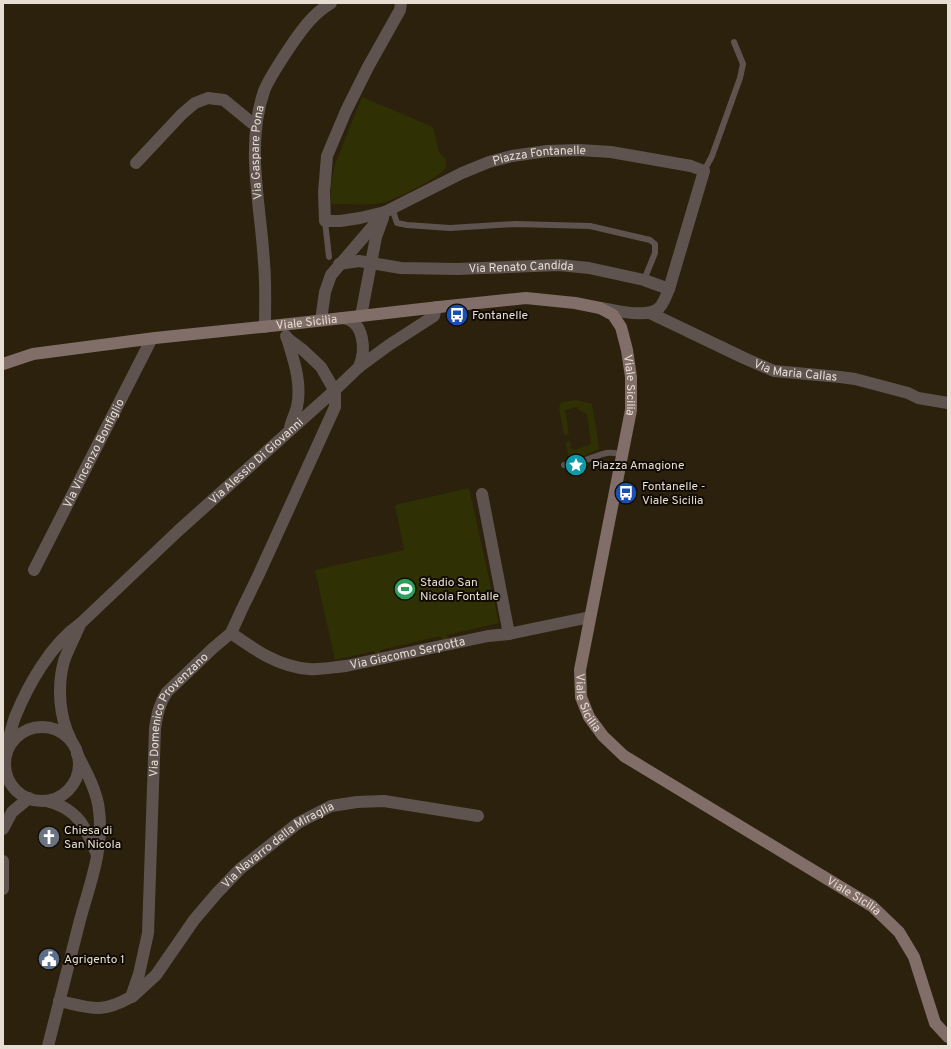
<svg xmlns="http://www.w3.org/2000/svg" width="951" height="1049" viewBox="0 0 951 1049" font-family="Overpass,sans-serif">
  <rect width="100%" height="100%" fill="#2c210c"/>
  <!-- green -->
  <path fill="#2f3004" d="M362 97 433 127 439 152 446 159V168C439 178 393 201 381 203 365 206 347 204 331 204V185L334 167Z
    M576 400 592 404 599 446V449L575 460H571L568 456 566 442 570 441 571 449 575 450 591 444 587 414 579 410 577 407 565 410 569 434 564 435 559 408 560 404 563 402Z
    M469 488 499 623 447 635 448 640 443 641 441 636 380 650 382 655 376 656 374 651 335 660 315 570 404 550 395 505Z"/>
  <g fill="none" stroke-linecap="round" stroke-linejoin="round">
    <!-- lane -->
    <path stroke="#5f534f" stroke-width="6" d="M704 171 712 156 740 78 743 64 734 42
      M392 208 397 223 407 225 450 228 515 224 590 226 650 240 655 244V253L644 280
      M325 221 329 257
      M564 465C571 464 577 463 583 461 599 456 606 449 623 455"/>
    <!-- street -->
    <g stroke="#5f534f" stroke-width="12">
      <path id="s1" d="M401 3 400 10 368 67 346 111 327 156 324 192 325 221H340L360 218 385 212 462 173 489 162 512 156 547 151 579 150 611 152 691 166 704 171 669 289C666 296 664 303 659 308 647 319 616 310 601 308"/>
      <path d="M136 163 182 114 195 103 208 98 224 100 252 123 256 124"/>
      <path id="s2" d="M339 264 359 261 401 268 457 269 559 265 589 268 644 280 669 289"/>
      <path id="s3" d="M650 313 744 358 774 371 840 377 855 379 908 393 918 398 948 403"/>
      <path d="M361 316 376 237 383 218"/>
      <path d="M342 318C365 320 366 351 359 367"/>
      <path d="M321 320 325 292 331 275 385 212"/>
      <path id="s4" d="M265 327C265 305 266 284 264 263 261 206 245 147 264 91 269 78 284 56 292 44 303 28 314 13 331 3"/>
      <path d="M286 336 287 338 303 350 321 367 332 386"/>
      <path d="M287 338C294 361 302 383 297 407 295 415 291 421 290 428"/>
      <path d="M482 494 509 634"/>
      <path id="s5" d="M34 570 151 340 155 338"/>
      <path id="s6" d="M231 633C255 650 279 667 309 669 321 670 334 667 346 666L488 636 509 634 590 617"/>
      <circle cx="42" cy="764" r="37"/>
      <path d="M71 740C59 717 57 686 64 661 68 649 75 637 80 624"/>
      <path id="s7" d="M6 755V750C9 739 11 728 15 717 28 685 51 644 80 624L178 531 335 390 359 367 389 345 434 316 436 307"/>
      <path d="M46 801C78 808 86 828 97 855"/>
      <path d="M3 829 12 812 29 798"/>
      <path d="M3 861V889"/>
      <path id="s8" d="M132 997 156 975 194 920 217 893 240 869 298 823 331 806 357 802 384 801 478 816"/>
      <path id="s9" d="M59 1001C91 1008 101 1014 131 997L139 974 148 933 155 729C157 715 159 704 167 692L212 649 231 633 242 609 259 574 335 407V390"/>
      <path d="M48 1046C59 1004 69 962 80 920 90 883 104 849 99 810 97 791 86 771 77 754"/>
    </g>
    <!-- secondary -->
    <path stroke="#816e68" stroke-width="12" id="s10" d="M3 364 33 354 155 338 299 323 439 307 526 298 575 303 600 308 613 315 621 327 627 350 631 377V410L580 670 581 697 589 717 603 736 624 756 872 906 899 932 914 957 935 1023 948 1037"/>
  </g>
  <!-- icons -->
  <defs>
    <g id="bus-disc" transform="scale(1.15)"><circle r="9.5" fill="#1a4fb4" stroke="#100b04"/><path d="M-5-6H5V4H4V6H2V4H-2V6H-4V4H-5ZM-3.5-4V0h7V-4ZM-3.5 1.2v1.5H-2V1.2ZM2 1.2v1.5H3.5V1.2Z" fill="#fff"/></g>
    <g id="sight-disc" transform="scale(1.15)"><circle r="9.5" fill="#0f9aa8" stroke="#100b04"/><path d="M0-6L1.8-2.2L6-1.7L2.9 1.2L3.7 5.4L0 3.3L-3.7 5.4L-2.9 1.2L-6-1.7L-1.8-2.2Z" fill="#fff"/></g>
    <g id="stadium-disc" transform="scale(1.15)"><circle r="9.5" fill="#2e9e5b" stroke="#100b04"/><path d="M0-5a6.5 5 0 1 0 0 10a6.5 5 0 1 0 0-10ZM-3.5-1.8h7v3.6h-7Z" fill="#fff"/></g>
    <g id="church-disc" transform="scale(1.15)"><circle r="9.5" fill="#6b7280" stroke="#100b04"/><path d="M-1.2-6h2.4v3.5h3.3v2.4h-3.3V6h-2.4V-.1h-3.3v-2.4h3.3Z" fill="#fff"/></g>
    <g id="civic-disc" transform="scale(1.15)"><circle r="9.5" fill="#5c6f8a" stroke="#100b04"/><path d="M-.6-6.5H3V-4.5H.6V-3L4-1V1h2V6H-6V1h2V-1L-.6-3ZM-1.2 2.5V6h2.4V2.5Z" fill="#fff"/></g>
  </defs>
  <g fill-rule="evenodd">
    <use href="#bus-disc" x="457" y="315"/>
    <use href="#sight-disc" x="576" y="465"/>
    <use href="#bus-disc" x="626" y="493"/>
    <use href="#stadium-disc" x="405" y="589"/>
    <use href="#church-disc" x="49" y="837"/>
    <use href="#civic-disc" x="49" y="959"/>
  </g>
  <g text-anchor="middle" stroke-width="4" stroke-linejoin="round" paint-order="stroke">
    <!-- street labels -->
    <g font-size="12" fill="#e6ded2" stroke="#100b04">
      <text dy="4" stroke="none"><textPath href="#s4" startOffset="175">Via Gaspare Pona</textPath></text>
      <text dy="4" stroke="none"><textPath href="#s1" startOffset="463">Piazza Fontanelle</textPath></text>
      <text dy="4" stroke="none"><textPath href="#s2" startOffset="183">Via Renato Candida</textPath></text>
      <text dy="4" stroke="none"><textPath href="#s10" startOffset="307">Viale Sicilia</textPath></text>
      <text dy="4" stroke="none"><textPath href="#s3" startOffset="158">Via Maria Callas</textPath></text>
      <text dy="4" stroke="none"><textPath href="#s10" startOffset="691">Viale Sicilia</textPath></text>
      <text dy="4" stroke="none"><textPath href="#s5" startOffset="131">Via Vincenzo Bonfiglio</textPath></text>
      <text dy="4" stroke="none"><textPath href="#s7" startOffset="394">Via Alessio Di Giovanni</textPath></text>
      <text dy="4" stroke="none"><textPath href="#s6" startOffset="187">Via Giacomo Serpotta</textPath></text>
      <text dy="4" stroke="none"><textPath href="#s10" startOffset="1015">Viale Sicilia</textPath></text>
      <text dy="4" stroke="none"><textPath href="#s9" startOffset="368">Via Domenico Provenzano</textPath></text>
      <text dy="4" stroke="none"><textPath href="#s8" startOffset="213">Via Navarro della Miraglia</textPath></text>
      <text dy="4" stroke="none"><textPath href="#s10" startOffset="1351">Viale Sicilia</textPath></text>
    </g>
    <!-- poi labels -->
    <g font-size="12" fill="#e6ded2" stroke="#100b04" text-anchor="start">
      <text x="472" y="319">Fontanelle</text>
      <text x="592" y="469">Piazza Amagione</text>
      <text x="642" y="490">Fontanelle -<tspan x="642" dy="14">Viale Sicilia</tspan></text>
      <text x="420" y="586">Stadio San<tspan x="420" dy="14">Nicola Fontalle</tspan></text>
      <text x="64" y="834">Chiesa di<tspan x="64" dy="14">San Nicola</tspan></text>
      <text x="64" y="963">Agrigento 1</text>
    </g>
  </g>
  <!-- border -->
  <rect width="951" height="1049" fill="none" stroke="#e6ded2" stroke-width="8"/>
</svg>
